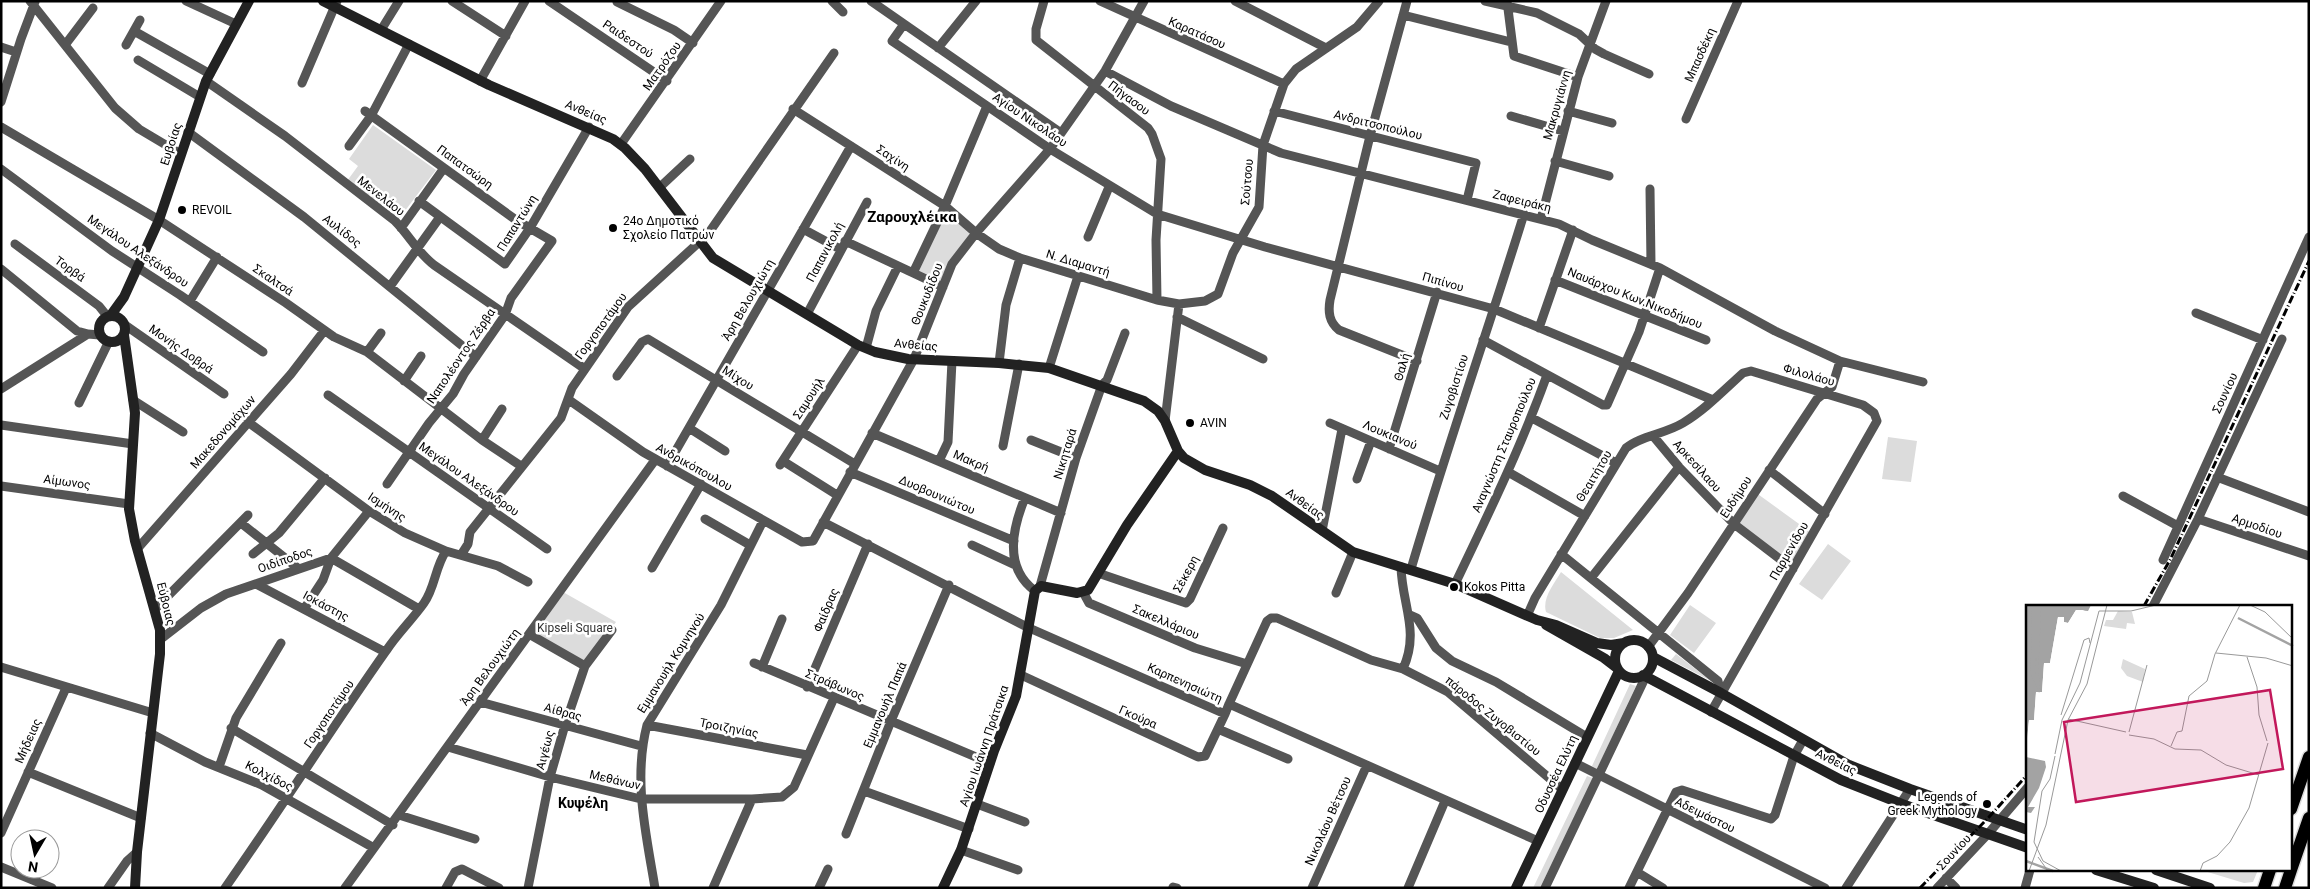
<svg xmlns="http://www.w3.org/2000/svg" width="2310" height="889" viewBox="0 0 2310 889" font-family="Roboto,sans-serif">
  <rect width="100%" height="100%" fill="#fff"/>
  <!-- green -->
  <path fill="#dcdcdc" d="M373 125 436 170 398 220 347 181 358 166 349 159Z
    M945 206 976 233 943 287 913 273Z
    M1888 437 1917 441 1911 482 1882 479Z
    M1755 492 1813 534 1793 569 1734 524Z
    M1828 544 1851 561 1822 600 1799 584Z
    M1561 572 1633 630 1614 638H1600L1546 612C1542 598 1554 584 1561 572Z
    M563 592 616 622 585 662 533 633Z
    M1690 605 1716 623 1694 653 1670 635Z
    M1676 654 1711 681 1671 660Z
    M1630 684 1636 686 1597 769 1592 766Z
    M1587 776 1593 778 1540 888H1533Z
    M2201 870H2258L2253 882 2244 883Z"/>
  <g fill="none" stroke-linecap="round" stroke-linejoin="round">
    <!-- primary casing -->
    <g stroke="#dbdbdb" stroke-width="15">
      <path id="primary" d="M2291 809 2309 757
        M2291 870 2309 818
        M2264 888 2270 870
        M2285 888 2291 870"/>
    </g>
    <!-- street -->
    <path stroke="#555" stroke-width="9" d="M30 1 115 108 139 129 181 154
      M186 1 236 24
      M452 1 506 36
      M549 1 667 81
      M832 1 843 12
      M871 1 1061 133
      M1044 1 1036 29V40L1148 128 1152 134 1161 159 1156 240 1157 300
      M1100 1 1284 84
      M1235 1 1326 48
      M1407 1 1370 136 1330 300C1328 312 1329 322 1339 330L1417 361
      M1485 1 1537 13 1579 34 1595 49 1604 54 1649 74
      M1507 1 1514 56 1578 77
      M617 2 674 30 693 43
      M1403 15 1511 42
      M904 24 892 41 1050 149 1157 214 1265 247 1494 309 1713 400
      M381 30 399 1
      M134 31 210 74
      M65 45 93 8
      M126 45 140 20
      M1 47 16 52
      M938 48 976 1
      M138 60 200 97
      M1105 71 1171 106 1281 153 1559 224 1592 240 1660 268 1775 331 1840 361 1923 382
      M206 81 285 136 395 221C410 236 416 251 434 265L585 369
      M480 81 525 1
      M302 83 337 1
      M1 102 21 39 35 2
      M793 109 945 206 976 233 999 249 1020 258 1157 300 1179 304 1205 301 1218 294 1233 253 1259 207 1263 145 1284 84 1296 69 1357 27 1379 1
      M365 111 516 220 552 241 511 298 505 315 464 374 453 394 429 423 387 484
      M1274 111 1476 163 1467 200
      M1568 111 1612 123
      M1511 116 1563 131
      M1686 119 1738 1
      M1 127 159 220 286 303 334 337 367 352 482 440 521 466
      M188 132 304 217 476 357
      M621 144 721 1
      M349 146 371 116 409 44
      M1555 161 1609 176
      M1 169 112 251 180 295 263 352
      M660 187 690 159
      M1650 189 1651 264
      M419 201 505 264 530 228 589 127
      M1541 219 1578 77 1606 1
      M401 228 444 168
      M803 229 840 249
      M1088 237 1109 187
      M845 241 943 287
      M15 244 99 306 107 316
      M1 269 77 331 88 334
      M913 273 945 206 987 106
      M1555 280 1706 340
      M391 285 440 217
      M190 301 217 257
      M2196 313 2263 340
      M807 314 867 202
      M1177 317 1263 359
      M125 325 224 394
      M1539 328 1573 230
      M1483 340 1603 405H1607L1639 332 1660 268
      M866 348 876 311 898 266
      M367 352 381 333
      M999 363 1006 305 1020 258
      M1049 368 1078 276
      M617 376 642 342 648 339 855 464
      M404 381 421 356
      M1 389 88 334 100 335
      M328 395 547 549
      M133 400 183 432
      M569 400 643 452 802 542 813 541 914 359 952 264 976 233 1050 149 1105 71 1144 1
      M79 403 109 341
      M1532 418 1616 463
      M1165 421 1179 304
      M248 422 369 511 405 533 446 551 498 566 528 582
      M1330 423 1440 471
      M1 425 133 444
      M689 428 725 451
      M872 433 1061 513
      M1654 437 1679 467 1734 524 1793 569
      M482 440 502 409
      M1031 440 1076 458
      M1003 446 1019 364
      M1389 449 1437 292
      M783 461 837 495
      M939 461 948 442 952 361
      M780 465 858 345
      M667 466 851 146
      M1769 470 1825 514
      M850 472 1014 541
      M1508 472 1585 516
      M2217 477 2309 512
      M1357 479 1371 441
      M1 486 129 504
      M2123 496 2178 526
      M1025 498C1012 529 1004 568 1035 591
      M705 519 750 545
      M2198 519 2309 556
      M823 522 1027 627 1225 714 1229 704 1538 841
      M241 523 299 569
      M1322 531 1342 429
      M972 545 1015 565
      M138 548 291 374 324 331
      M253 554 279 533 325 478
      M1561 554 1718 681 1721 693
      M461 555 468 544 470 532 561 418 572 388 628 307 708 234 834 53
      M2163 560 2309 237
      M1401 567C1402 605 1420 631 1403 669
      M652 568 701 484
      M1411 569C1446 450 1487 333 1524 214
      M1098 573 1186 603 1190 599 1223 528
      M1591 578 1679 467
      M256 584 385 652
      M1455 584C1488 515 1521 447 1547 375
      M1040 586 1076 458 1102 385 1107 380 1125 333
      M1083 592 1089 603 1195 648 1247 664
      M1336 593 1353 552
      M2153 606 2198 519 2282 339
      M156 608 248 515
      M304 609 323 580 331 558 369 511
      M1408 614 1417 618 1436 648 1452 661 1496 682 1587 737
      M1527 616 1535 598 1626 448C1640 436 1665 434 1683 423 1705 410 1724 390 1743 373L1751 371 1863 405 1874 413 1877 421 1711 712
      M529 634 585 666
      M161 639 201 608 226 594 331 558 419 609
      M1648 647 1688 593 1817 399 1832 387 1840 361
      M754 663 990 763
      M1 667 153 713
      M762 667 782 619
      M1021 675 1198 757 1205 756 1225 714
      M807 687 868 544
      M480 702 641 746
      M1229 704 1267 621 1271 618H1277L1371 660 1403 669 1448 692 1562 789
      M647 725 807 755
      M231 728 393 825
      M1218 729 1288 759
      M150 733 205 762 262 785 374 848
      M448 747 550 777 641 799H752L782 797 794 787 834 698
      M1575 763 1825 888
      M219 767 236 718 281 643
      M28 772 141 818
      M864 791 969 829
      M977 804 1025 822
      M399 815 475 839
      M1 833 66 688
      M846 834 891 721 949 585
      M961 850 1018 870
      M1 867 52 888
      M1637 872 1663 888
      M1946 878 1956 888
      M1173 887 1177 888
      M108 888 127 861 137 852
      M225 888C280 810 331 729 386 651 397 634 412 620 424 603 435 588 435 567 446 551
      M345 888 655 460
      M446 888 455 872 462 869 499 888
      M528 888 550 777 565 725 585 666 612 630
      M655 888C646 833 633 780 647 725L721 605 763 521
      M713 888 752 799
      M819 888 828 869
      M1312 888 1367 765
      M1408 888 1445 801
      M1545 888 1646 676
      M1629 888 1676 792 1682 790 1771 819 1775 815 1794 756 1803 740
      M1846 888 1910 789
      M1937 888 1987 835 2028 787
      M2025 888 2030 870"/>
    <!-- secondary -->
    <path stroke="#222" stroke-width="10" d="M323 1 489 85 613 139 625 148 645 169 713 258 858 345 875 352 908 359 999 363 1049 368 1144 401 1158 411 1165 421 1178 451 1184 458 1205 470 1250 485 1272 496 1353 552 1455 584 1537 620 1556 625 1597 643 1611 645 1624 643
      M111 315 124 297 159 220 206 81 249 1
      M99 329a13 13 0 1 1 26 0a13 13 0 1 1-26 0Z
      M124 335 135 413 129 509 135 541 160 630V654L137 852 135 888
      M1546 625 1604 658 1617 668
      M1615 659a19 19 0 1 1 38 0a19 19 0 1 1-38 0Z
      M1653 657 1721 693 1849 765 1910 789 2028 830
      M1643 675 1841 780 1902 804 2028 848
      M2096 870 2154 888
      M2156 870 2210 888
      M943 888 961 850 994 751 1016 696 1035 591 1041 586 1077 593 1088 590 1127 525 1178 451
      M1516 888 1619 671"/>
    <!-- primary -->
    <use href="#primary" stroke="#000" stroke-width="12"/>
    <!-- rail -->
    <path stroke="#000" stroke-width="3" stroke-dasharray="8 2.5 1 2.5" stroke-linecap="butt" d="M2144 606 2171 558 2309 261
      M1920 888 1989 817 2028 774"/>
  </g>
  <!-- markers -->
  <g fill="#000" stroke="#fff" stroke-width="2">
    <circle cx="182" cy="210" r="5"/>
    <circle cx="613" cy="228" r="5"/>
    <circle cx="1190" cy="423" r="5"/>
    <circle cx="1454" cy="587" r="5"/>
    <circle cx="1987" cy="804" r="5"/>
  </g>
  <g text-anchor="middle" stroke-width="5" stroke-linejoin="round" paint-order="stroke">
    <!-- street labels -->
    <g font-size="12" fill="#000" stroke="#fff">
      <text transform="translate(1197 33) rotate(24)" y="4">Καρατάσου</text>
      <text transform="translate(628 39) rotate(34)" y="4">Ραιδεστού</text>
      <text transform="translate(1700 55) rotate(-66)" y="4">Μπασδέκη</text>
      <text transform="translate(662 66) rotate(-55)" y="4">Ματρόζου</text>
      <text transform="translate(1129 98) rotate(37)" y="4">Πήγασου</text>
      <text transform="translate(1557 105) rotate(-74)" y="4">Μακρυγιάννη</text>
      <text transform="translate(586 112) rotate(23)" y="4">Ανθείας</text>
      <text transform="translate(1030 120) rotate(34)" y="4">Αγίου Νικολάου</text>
      <text transform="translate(1378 125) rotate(14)" y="4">Ανδριτσοπούλου</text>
      <text transform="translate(171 144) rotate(-72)" y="4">Ευβοίας</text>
      <text transform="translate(893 158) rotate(33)" y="4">Σαχίνη</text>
      <text transform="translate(465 167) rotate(36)" y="4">Παπατσώρη</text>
      <text transform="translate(1247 182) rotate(-85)" y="4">Σούτσου</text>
      <text transform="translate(381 196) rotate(38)" y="4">Μενελάου</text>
      <text transform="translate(1522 201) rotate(14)" y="4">Ζαφειράκη</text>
      <text transform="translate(517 223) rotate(-58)" y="4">Παπαντώνη</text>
      <text transform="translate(342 231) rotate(38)" y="4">Αυλίδος</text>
      <text transform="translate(138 251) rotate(34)" y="4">Μεγάλου Αλεξάνδρου</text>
      <text transform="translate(825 252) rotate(-62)" y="4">Παπανικολή</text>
      <text transform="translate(1078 263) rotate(17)" y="4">Ν. Διαμαντή</text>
      <text transform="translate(70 269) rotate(36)" y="4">Τορβά</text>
      <text transform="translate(273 280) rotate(34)" y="4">Σκαλτσά</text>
      <text transform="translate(1443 282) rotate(16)" y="4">Πιπίνου</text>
      <text transform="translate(927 294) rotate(-68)" y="4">Θουκυδίδου</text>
      <text transform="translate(1635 298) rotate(22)" y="4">Ναυάρχου Κων.Νικοδήμου</text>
      <text transform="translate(748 300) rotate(-60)" y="4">Άρη Βελουχιώτη</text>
      <text transform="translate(601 326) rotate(-54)" y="4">Γοργοποτάμου</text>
      <text transform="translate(916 345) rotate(5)" y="4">Ανθείας</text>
      <text transform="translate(181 349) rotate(35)" y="4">Μονής Δοβρά</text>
      <text transform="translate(461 356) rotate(-56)" y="4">Ναπολέοντος Ζέρβα</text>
      <text transform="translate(1402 367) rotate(-73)" y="4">Θαλή</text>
      <text transform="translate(1809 375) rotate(16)" y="4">Φιλολάου</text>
      <text transform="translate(738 378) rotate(32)" y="4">Μίχου</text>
      <text transform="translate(1454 387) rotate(-72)" y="4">Ζυγοβιστίου</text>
      <text transform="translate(2225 393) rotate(-65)" y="4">Σουνίου</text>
      <text transform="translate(809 398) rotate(-57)" y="4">Σαμουήλ</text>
      <text transform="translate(223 432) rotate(-49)" y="4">Μακεδονομάχων</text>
      <text transform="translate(1390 435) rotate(23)" y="4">Λουκιανού</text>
      <text transform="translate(1504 445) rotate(-67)" y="4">Αναγνώστη Σταυροπούλου</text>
      <text transform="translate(1065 454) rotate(-73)" y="4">Νικηταρά</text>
      <text transform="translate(971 461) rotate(23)" y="4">Μακρή</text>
      <text transform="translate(1697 466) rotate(48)" y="4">Αρκεσίλαου</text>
      <text transform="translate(694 467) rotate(29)" y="4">Ανδρικόπουλου</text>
      <text transform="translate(1594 476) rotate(-59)" y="4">Θεαιτήτου</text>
      <text transform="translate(469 479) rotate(35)" y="4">Μεγάλου Αλεξάνδρου</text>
      <text transform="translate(67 482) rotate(8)" y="4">Αίμωνος</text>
      <text transform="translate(937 495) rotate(23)" y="4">Δυοβουνιώτου</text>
      <text transform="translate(1736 497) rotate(-57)" y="4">Ευδήμου</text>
      <text transform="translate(1305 504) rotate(36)" y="4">Ανθείας</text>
      <text transform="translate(387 507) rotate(33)" y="4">Ισμήνης</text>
      <text transform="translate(2257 526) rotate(19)" y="4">Αρμοδίου</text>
      <text transform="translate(1789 551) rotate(-60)" y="4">Παρμενίδου</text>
      <text transform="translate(285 560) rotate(-19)" y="4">Οιδίποδος</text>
      <text transform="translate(1186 574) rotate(-62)" y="4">Σέκερη</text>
      <text transform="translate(166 604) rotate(76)" y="4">Εύβοιας</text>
      <text transform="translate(326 606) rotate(28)" y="4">Ιοκάστης</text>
      <text transform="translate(826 610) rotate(-67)" y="4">Φαίδρας</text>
      <text transform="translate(1166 622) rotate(23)" y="4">Σακελλάριου</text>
      <text transform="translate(671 663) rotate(-58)" y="4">Εμμανουήλ Κομνηνού</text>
      <text transform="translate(490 667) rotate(-54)" y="4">Άρη Βελουχιώτη</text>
      <text transform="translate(1185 683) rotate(24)" y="4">Καρπενησιώτη</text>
      <text transform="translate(835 685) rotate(23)" y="4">Στράβωνος</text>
      <text transform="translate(885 705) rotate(-67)" y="4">Εμμανουήλ Παπά</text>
      <text transform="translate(563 712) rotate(15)" y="4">Αίθρας</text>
      <text transform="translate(329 714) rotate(-56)" y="4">Γοργοποτάμου</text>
      <text transform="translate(1493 716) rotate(39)" y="4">πάροδος Ζυγοβιστίου</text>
      <text transform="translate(1138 717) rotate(24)" y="4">Γκούρα</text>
      <text transform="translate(729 728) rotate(11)" y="4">Τροιζηνίας</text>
      <text transform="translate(28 741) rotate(-66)" y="4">Μήδειας</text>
      <text transform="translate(984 746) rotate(-71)" y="4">Αγίου Ιωάννη Πράτσικα</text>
      <text transform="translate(545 750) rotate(-75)" y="4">Αιγέως</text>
      <text transform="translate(1836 762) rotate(26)" y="4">Ανθείας</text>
      <text transform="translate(1556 774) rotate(-65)" y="4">Οδυσσέα Ελύτη</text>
      <text transform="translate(269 776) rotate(27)" y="4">Κολχίδος</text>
      <text transform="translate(615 780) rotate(13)" y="4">Μεθάνων</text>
      <text transform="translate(1705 815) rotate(26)" y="4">Αδειμάστου</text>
      <text transform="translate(1328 821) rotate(-66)" y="4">Νικολάου Βέτσου</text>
      <text transform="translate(1954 852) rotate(-47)" y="4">Σουνίου</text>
    </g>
    <!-- poi labels -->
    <g font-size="12" fill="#000" stroke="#fff" text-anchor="start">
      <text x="192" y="214">REVOIL</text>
      <text x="623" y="225">24ο Δημοτικό<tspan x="623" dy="14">Σχολείο Πατρών</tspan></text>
      <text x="1200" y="427">AVIN</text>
      <text x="1464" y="591">Kokos Pitta</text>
      <text x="1977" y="801" text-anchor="end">Legends of<tspan x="1977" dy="14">Greek Mythology</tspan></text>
    </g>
    <!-- park labels -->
    <g font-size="12" fill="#333" stroke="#fff">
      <text x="575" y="632">Kipseli Square</text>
    </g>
    <!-- neighbourhood labels -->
    <g font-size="14" font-weight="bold" fill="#000" stroke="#fff">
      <text x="583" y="808">Κυψέλη</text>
    </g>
    <!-- quarter labels -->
    <g font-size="15" font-weight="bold" fill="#000" stroke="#fff">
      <text x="912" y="222">Ζαρουχλέικα</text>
    </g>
  </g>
  <!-- overview -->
  <g transform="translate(2026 605)">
    <rect width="266" height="266" fill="#fff"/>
    <path d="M92 6 106 7 109 19 101 18 100 24 78 21 80 15H87ZM97 54 119 64 117 77 101 71 95 63Z" fill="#dcdcdc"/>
    <path d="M0 0H65L62 6 50 5 42 18 38 17V12H32L24 58H18L16 87H10L8 116 3 115 0 144ZM0 152 19 156 20 162 13 183 2 202H9L5 208 0 207Z" fill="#a3a3a3"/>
    <path d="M50 5H59L52 8 45 20 37 19 34 14 26 59 21 61 18 88 13 89 10 116 5 118 0 146 3 115H8L10 87H16L18 58H24L32 12H38V17L42 18Z" fill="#fff"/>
    <path fill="none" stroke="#a3a3a3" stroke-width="2.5" d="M7 0 6 68 14 87M9 0 7 68 10 77M11 0 8 68 12 81M212 13 267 41M11 76 12 0M13 84 11 67 14 0M0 256 27 266"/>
    <path fill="none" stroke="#999" stroke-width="1" d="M224 0 239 7 267 34M190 48 240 53 267 61M221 52 231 82 233 110 241 136M35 110 58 35 63 33 64 38M42 114 100 127M103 127 121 60M103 130 128 134 149 144 175 145 200 160 233 170M145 141 151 127 156 126 163 91 181 76 189 49 214 0M29 149 36 115 54 78 73 6H105L130 0M29 151 24 174 16 186 8 237 17 256 35 266M12 252 22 266M3 266 20 220 42 115 61 79 81 0M174 266 177 258 191 251 204 237 223 203 242 138"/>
    <path fill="#c2185b" fill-opacity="0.15" stroke="#c2185b" stroke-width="2.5" d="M244 85 257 164 50 197 38 117Z"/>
    <rect width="266" height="266" fill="none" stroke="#000" stroke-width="2.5"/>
  </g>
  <!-- border -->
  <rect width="2310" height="889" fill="none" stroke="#000000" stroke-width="5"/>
  <!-- north arrow -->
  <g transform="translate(35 854) rotate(189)"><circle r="24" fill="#ffffff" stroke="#999999"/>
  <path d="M0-4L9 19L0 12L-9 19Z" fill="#000000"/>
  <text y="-8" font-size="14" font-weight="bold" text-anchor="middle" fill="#000000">N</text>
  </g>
</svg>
